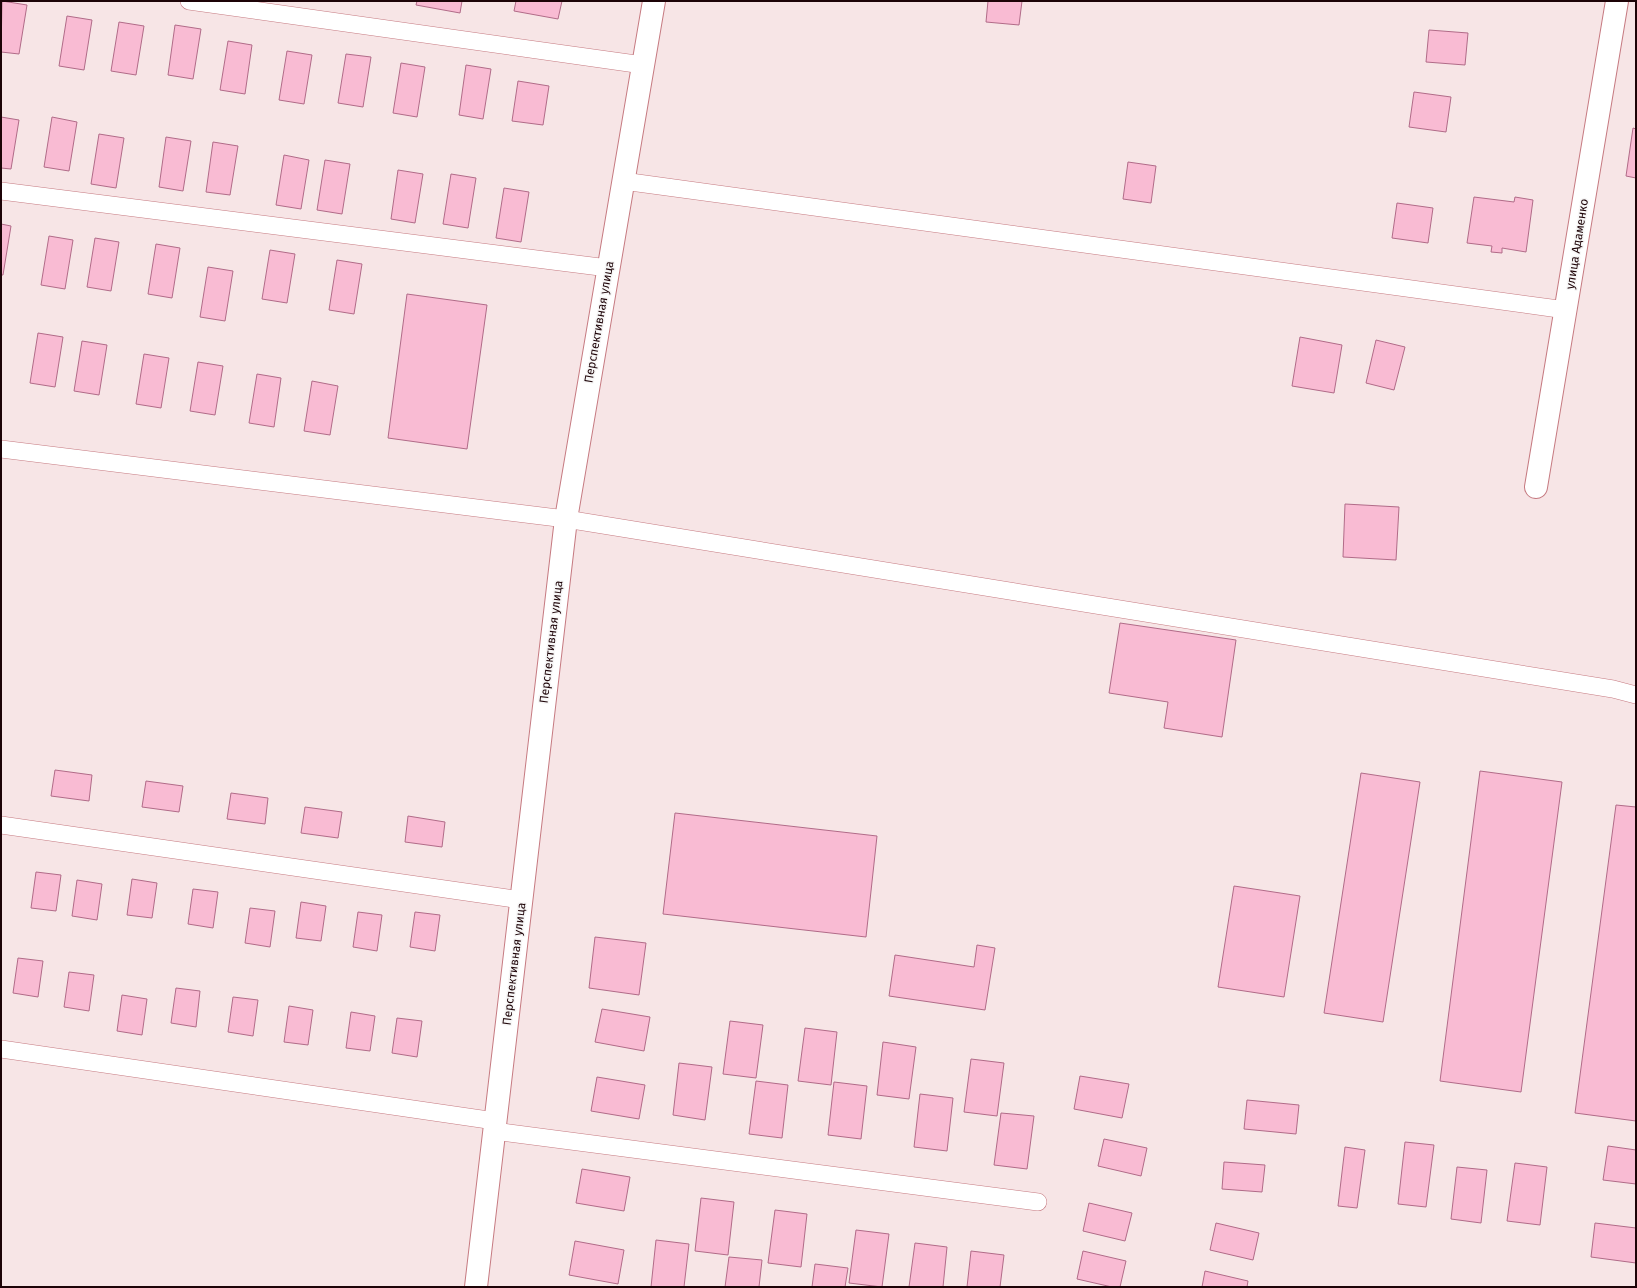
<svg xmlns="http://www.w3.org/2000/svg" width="1637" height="1288" viewBox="0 0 1637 1288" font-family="'Fira Sans',sans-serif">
  <rect width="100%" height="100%" fill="#f7e5e6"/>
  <!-- building -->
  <path fill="#f9bbd3" stroke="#b16b88" d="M2 1 27 5 19 54 1 52Z
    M417 1H462L460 13 416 5Z
    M516 1H562L558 19 514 11Z
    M988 1H1022L1019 25 986 22Z
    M67 16 92 20 84 70 59 66Z
    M119 22 144 26 136 75 111 71Z
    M175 25 201 29 193 79 168 75Z
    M1429 30 1468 33 1465 65 1426 62Z
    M228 41 252 45 245 94 220 90Z
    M287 51 312 55 304 104 279 100Z
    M346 54 371 57 363 107 338 103Z
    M401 63 425 67 417 117 393 113Z
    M466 65 491 69 483 119 459 115Z
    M518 81 549 86 543 125 512 121Z
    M1414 92 1451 97 1446 132 1409 127Z
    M1 117 19 120 11 169 1 168Z
    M52 117 77 122 69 171 44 167Z
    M1633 128 1636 129V178L1626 176Z
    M99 134 124 138 116 188 91 184Z
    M166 137 191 141 183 191 159 187Z
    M213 142 238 146 230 195 206 192Z
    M284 155 309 160 301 209 276 205Z
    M325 160 350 164 342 214 317 210Z
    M1128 162 1156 166 1151 203 1123 199Z
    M398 170 423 174 415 223 391 219Z
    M451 174 476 178 468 228 443 224Z
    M504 188 529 192 521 242 496 238Z
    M1474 197 1514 202 1515 197 1533 200 1526 252 1502 248V253L1491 252 1492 246 1467 243Z
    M1397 203 1433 208 1428 243 1392 238Z
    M1 224 11 226 3 275H1Z
    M49 236 73 240 65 289 41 285Z
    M95 238 119 242 111 291 87 287Z
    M156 244 180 248 172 298 148 294Z
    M270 250 295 254 287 303 262 299Z
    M337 260 362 264 354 314 329 310Z
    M208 267 233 271 225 321 200 317Z
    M407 294 487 305 467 449 388 438Z
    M38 333 63 337 55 387 30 383Z
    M1300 337 1342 345 1334 393 1292 386Z
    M1376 340 1405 347 1394 390 1366 383Z
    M82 341 107 345 99 395 74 391Z
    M144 354 169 358 161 408 136 404Z
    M198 362 223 366 215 415 190 411Z
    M257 374 281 378 274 427 249 423Z
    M312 381 338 386 330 435 304 431Z
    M1345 504 1399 507 1396 560 1343 557Z
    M1120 623 1236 640 1222 737 1164 728 1168 702 1109 693Z
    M55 770 92 775 89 801 51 796Z
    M1480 771 1562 782 1521 1092 1440 1081Z
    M1361 773 1420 782 1383 1022 1324 1013Z
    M146 781 183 786 179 812 142 807Z
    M231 793 268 798 265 824 227 819Z
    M1616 805 1636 807V1121L1575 1113Z
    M305 807 342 812 338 838 301 833Z
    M675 813 877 836 866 937 663 914Z
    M408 816 445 822 442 847 405 842Z
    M36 872 61 875 56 911 31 908Z
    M132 879 157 883 152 918 127 915Z
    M77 880 102 884 97 920 72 916Z
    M1234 886 1300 896 1284 997 1218 987Z
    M193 889 218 892 213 928 188 924Z
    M301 902 326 906 321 941 296 938Z
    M250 908 275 911 270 947 245 943Z
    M358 912 382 915 377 951 353 947Z
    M415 912 440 915 435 951 410 947Z
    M595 937 646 943 639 995 589 988Z
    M977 945 995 948 985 1010 889 996 895 955 974 967Z
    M18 958 43 961 38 997 13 993Z
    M69 972 94 975 89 1011 64 1007Z
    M176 988 200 991 196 1027 171 1023Z
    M122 995 147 999 142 1035 117 1031Z
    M233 997 258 1000 253 1036 228 1032Z
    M289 1006 313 1010 308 1045 284 1042Z
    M602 1009 650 1017 644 1051 595 1042Z
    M351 1012 375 1016 370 1051 346 1048Z
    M397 1018 422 1021 417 1057 392 1053Z
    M730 1021 763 1025 756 1078 723 1074Z
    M805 1028 837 1032 831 1085 798 1081Z
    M883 1042 916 1047 909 1099 877 1095Z
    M971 1059 1004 1063 997 1116 964 1112Z
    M679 1063 712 1067 705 1120 673 1115Z
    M1080 1076 1129 1084 1122 1118 1074 1109Z
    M597 1077 645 1085 639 1119 591 1111Z
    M756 1081 788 1085 782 1138 749 1134Z
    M834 1082 867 1086 861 1139 828 1135Z
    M920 1094 953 1098 947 1151 914 1147Z
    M1247 1100 1299 1105 1296 1134 1244 1129Z
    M1001 1113 1034 1116 1027 1169 994 1165Z
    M1104 1139 1147 1148 1141 1176 1098 1166Z
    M1405 1142 1434 1145 1426 1207 1398 1204Z
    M1608 1146 1636 1150V1184L1603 1180Z
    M1345 1147 1365 1150 1357 1208 1338 1206Z
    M1224 1162 1265 1165 1262 1192 1222 1189Z
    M1515 1163 1547 1167 1540 1225 1507 1221Z
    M1457 1167 1487 1170 1481 1223 1451 1219Z
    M582 1169 630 1177 624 1211 576 1203Z
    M701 1198 734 1202 728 1255 695 1251Z
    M1089 1203 1132 1213 1125 1241 1083 1231Z
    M775 1210 807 1214 801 1267 768 1263Z
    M1216 1223 1259 1233 1253 1260 1210 1250Z
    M1595 1223 1636 1228V1263L1591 1257Z
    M856 1230 889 1234 882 1287 849 1283Z
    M656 1240 689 1244 684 1287H651Z
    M575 1241 624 1250 618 1284 569 1275Z
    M915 1243 947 1247 943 1287H909Z
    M971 1251 1004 1255 1000 1287H967Z
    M1083 1251 1126 1261 1120 1287H1112L1077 1279Z
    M729 1257 762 1260 759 1287H725Z
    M815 1264 848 1268 845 1287H812Z
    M1205 1271 1248 1281 1247 1287H1202Z"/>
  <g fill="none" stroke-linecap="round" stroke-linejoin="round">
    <!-- service casing -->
    <g stroke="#c67a81" stroke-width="18">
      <path id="service" d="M189 1 643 65
        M623 181 1566 310
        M1 191 608 268
        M1 449 566 519 1613 689 1636 695
        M1 825 521 900
        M1 1049 495 1121
        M494 1131 1038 1202"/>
    </g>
    <!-- minor casing -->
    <g stroke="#c67a81" stroke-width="24">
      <path id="minor" d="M1536 487 1617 1
        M476 1287 566 519 654 1"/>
    </g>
    <!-- service -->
    <use href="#service" stroke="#fff" stroke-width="17"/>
    <!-- minor -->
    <use href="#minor" stroke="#fff" stroke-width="22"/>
  </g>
  <g text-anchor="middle" stroke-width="3" stroke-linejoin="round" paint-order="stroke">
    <!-- street labels -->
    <g font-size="12" fill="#1d0307" stroke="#f7f7f7">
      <text transform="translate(1577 244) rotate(-81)" y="4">улица Адаменко</text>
      <text transform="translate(599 322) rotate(-80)" y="4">Перспективная улица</text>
      <text transform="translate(551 642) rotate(-83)" y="4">Перспективная улица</text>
      <text transform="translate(514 964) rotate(-83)" y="4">Перспективная улица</text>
    </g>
  </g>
  <!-- border -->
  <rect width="1637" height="1288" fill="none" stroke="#1d0307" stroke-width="4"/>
</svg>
